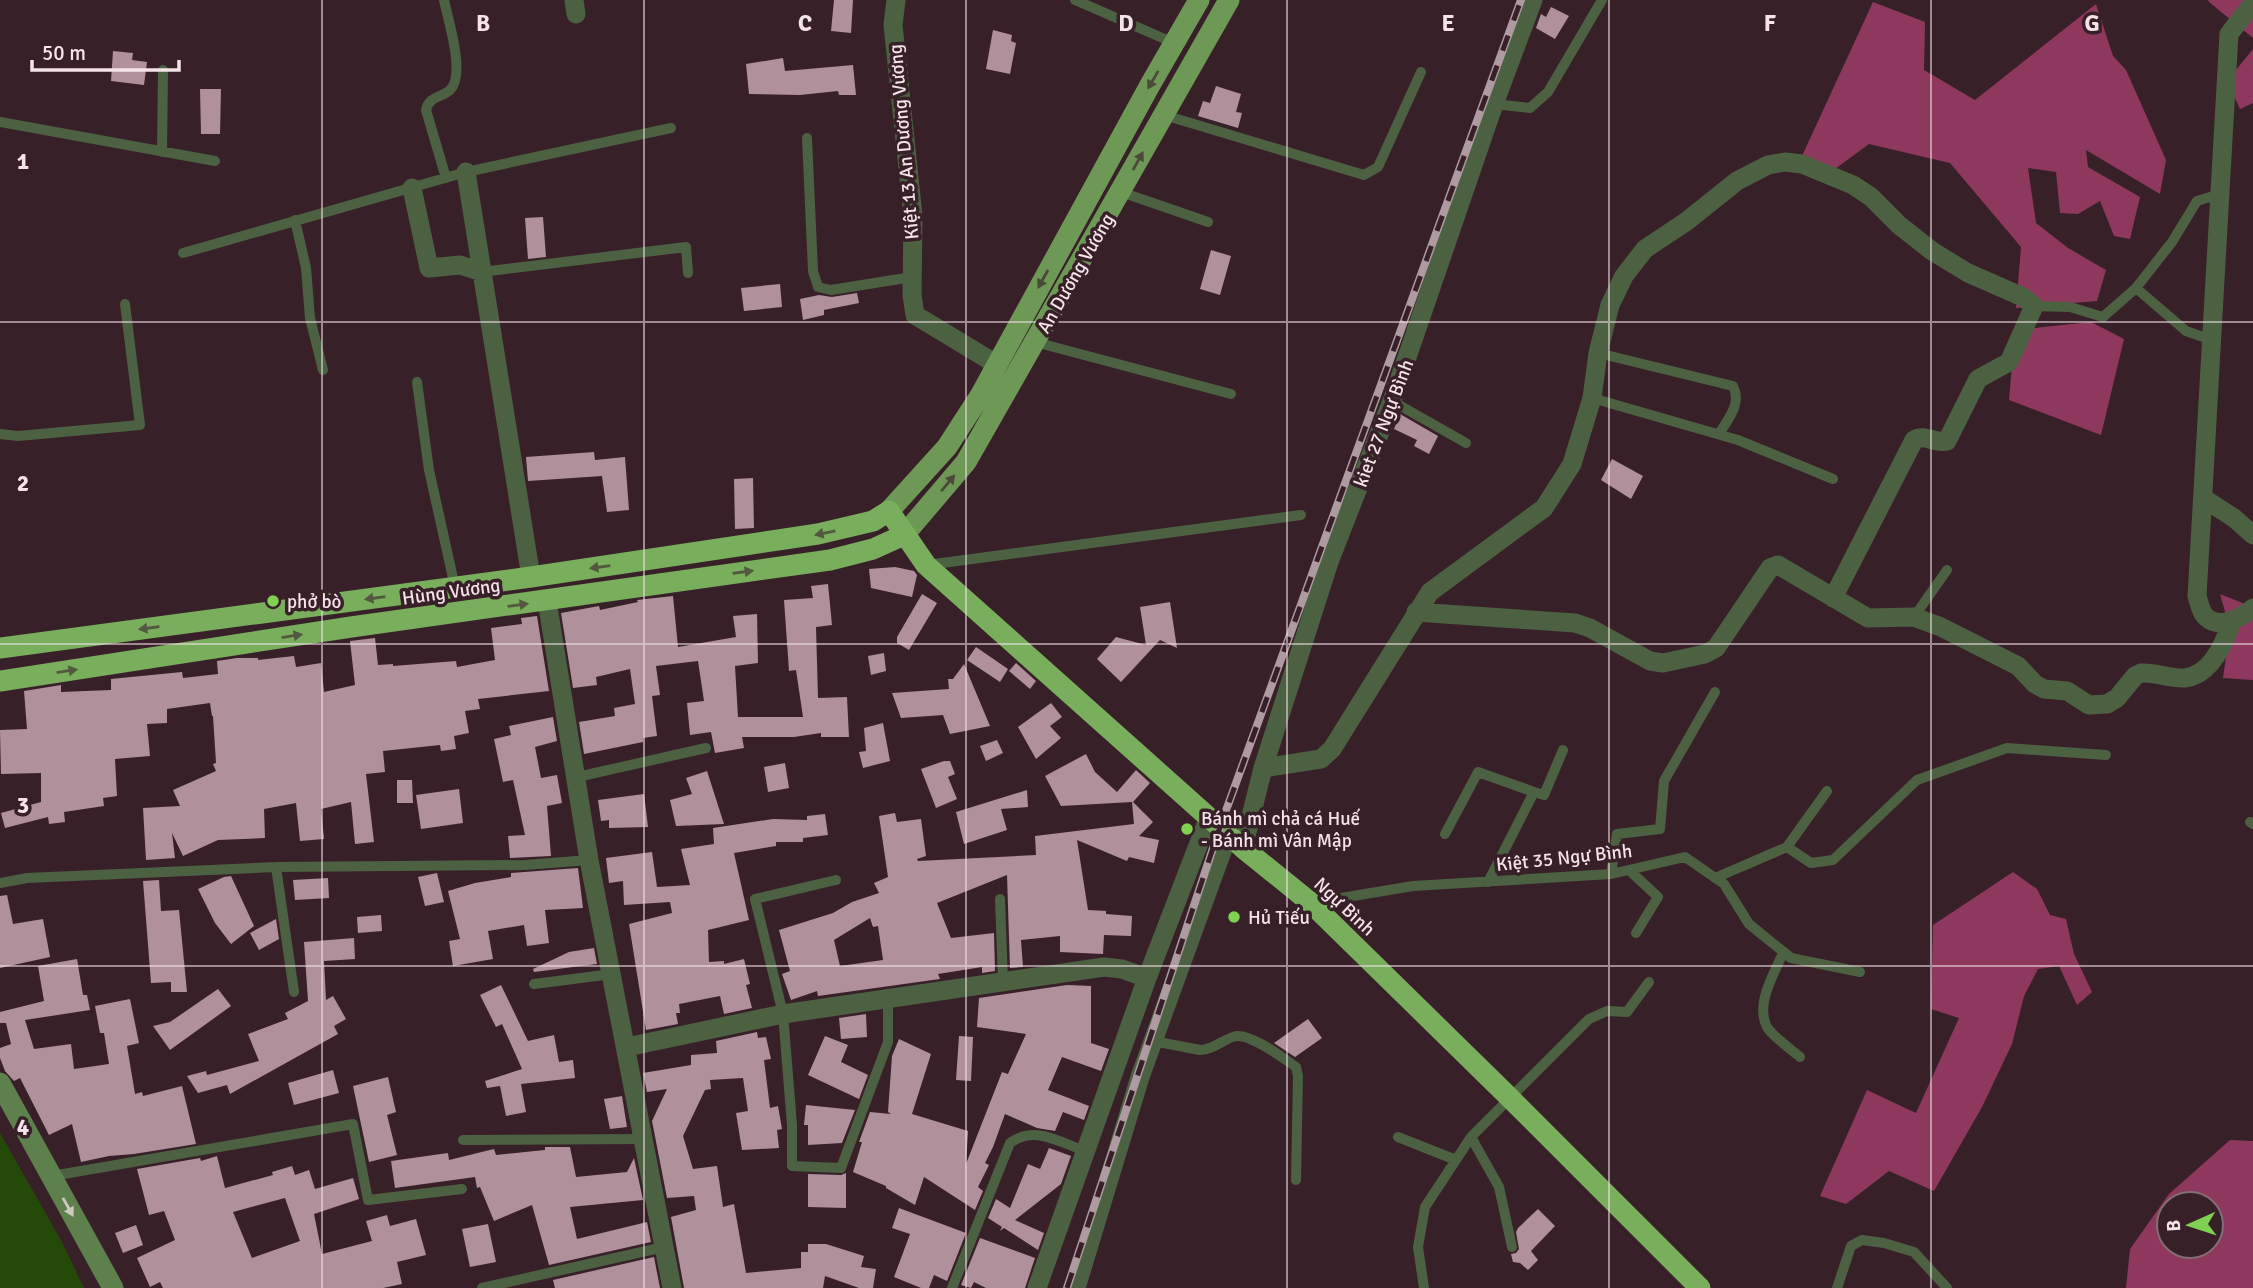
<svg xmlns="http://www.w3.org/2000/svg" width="2253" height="1288" viewBox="0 0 2253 1288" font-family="Signika,sans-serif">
  <rect width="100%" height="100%" fill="#382029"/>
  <!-- forest -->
  <path fill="#8f385e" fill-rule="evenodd" d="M2208 0H2253V38L2209 2Z
    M1873 2 1925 22 1924 70 1975 100 2096 4 2113 56 2126 70 2166 160 2160 194 2086 150 2088 167 2140 197 2130 239 2114 236 2100 201 2078 214 2060 213 2056 172 2028 168 2036 223 2068 248 2106 270 2097 301 2016 308 2021 247 1950 163 1869 144 1835 169 1802 156Z
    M2253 49V103L2240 109 2227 81Z
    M2091 322 2124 339 2101 435 2009 400 2015 330Z
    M2220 594 2245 604 2253 599V680L2223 678 2230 629Z
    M2013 872 2037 889 2050 915 2066 919 2074 954 2092 992 2077 1005 2059 966 2038 969 2024 996 2012 1044 1982 1107 1934 1191 1889 1171 1846 1204 1820 1196 1867 1090 1916 1113 1959 1018 1931 1009 1933 925Z
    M2230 1140 2253 1141V1288H2126L2130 1249 2169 1194ZM2169 1204H2211V1246H2169Z"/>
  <!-- water -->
  <path fill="#244909" d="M0 1133 62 1242 84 1288H0Z"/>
  <!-- building -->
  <path fill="#b0909b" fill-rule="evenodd" d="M834 0H853L851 33 831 31Z
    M1551 7 1569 16 1555 39 1536 28 1541 14 1546 17Z
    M993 30 1012 35 1011 41 1016 43 1010 74 986 69Z
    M113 51 133 53 132 60 147 62 144 85 111 81Z
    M783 58 785 71 853 65 856 95H839L838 91 800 95 749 94 746 64Z
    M1216 86 1241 94 1236 112 1242 113 1238 128 1198 116 1203 101 1210 103Z
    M200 89H221L220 134H201Z
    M543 217 546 257 528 259 525 218Z
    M1211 250 1231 256 1220 295 1200 289Z
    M780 284 782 307 744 311 741 288Z
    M857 293 859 303 824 310V315L803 320 800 299 819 295 832 297Z
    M1400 414 1438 436 1429 454 1414 446 1417 440 1394 429Z
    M594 452 595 460 625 457 629 510 607 512 602 476 528 481 526 457Z
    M1612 459 1643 476 1631 499 1601 480Z
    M753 478 754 528 735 529 734 479Z
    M895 567 914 571 917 575 912 597 871 588 869 569Z
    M828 584 832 625 816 627 818 698 847 697 849 737H821V733L794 737H742L744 748 715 753 711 732 690 735 687 703 704 701 698 661 656 666 660 695 652 696 657 736 643 738V742L584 754 579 722 615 716 614 708 635 704 630 669 596 677 597 685 573 688 561 613 599 606 600 610 638 602 637 600 673 596 678 647 736 637 733 616 757 614 758 663 735 666 738 717H803L796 670 789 671 784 600 813 598 811 586Z
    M922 594 937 603 909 650 897 643V637Z
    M1170 602 1177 648 1160 640 1121 682 1097 659 1116 637 1146 645 1140 607Z
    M537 616 549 691 478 699 480 709 465 711 469 733 454 736 456 749 441 751 440 745 383 751 385 772 366 774 374 842 355 844 351 802 321 809 324 839 300 841 296 803 264 809 265 838 218 840 183 856 172 833 175 858 146 860 143 808 180 806 173 790 216 771 213 764 216 763 213 716H212L210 703 167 709V723L147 724 150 756 115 759 117 796 103 798 104 806 64 812 65 822 49 824 48 817 5 828 1 813 41 802V773L1 774 0 730 27 729 24 691 61 685V692L111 690V679L182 672 183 678 218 674 217 661 237 658H258V660L294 656 296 667 321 663 324 692 355 685 350 641 375 638 378 665 393 664V666L456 661 457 667 495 660 491 628 522 624 521 618Z
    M976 647 1008 669 1000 682 967 660Z
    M884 653 886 671 871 675 868 656Z
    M1016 663 1036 681 1030 689 1009 671Z
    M964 664 990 726 950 734 943 715 901 718 892 693 949 689 948 679H953Z
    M1051 703 1062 717 1050 726 1061 738 1036 759 1018 727Z
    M553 717 557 741 535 747 541 778 557 775 562 803 547 806 551 856 510 858 508 836 525 835 513 780 503 782 494 739 511 735 509 726Z
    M883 723 890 761 863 768 859 752 866 751 864 728Z
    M997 740 1003 753 986 761 980 746Z
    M1086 754 1095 772 1117 792 1136 770 1150 783 1133 802 1153 822 1139 836 1159 840 1154 863 1129 857 1127 861 1077 840 1088 910 1106 911V914L1132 916 1131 936 1104 935 1103 954 1060 952V936L1021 940 1023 967 1010 968 1007 875 937 903 951 938 994 933 995 971 982 973V967L938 974 940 979 818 996 817 991 791 1000 782 974 790 971 779 930 833 913 852 902 879 893 874 883 888 877 879 816 895 813 897 822 921 819 926 856 917 859 918 861 1036 855 1035 836 1134 824 1132 802 1061 806 1045 776ZM870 918 873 927 878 926 883 960 840 966 834 940Z
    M944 761H950L955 774 948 777 957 799 936 808 921 769Z
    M785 763 789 788 768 792 764 767Z
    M707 771 724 824 676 826 670 800 692 794 686 778Z
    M397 780H412L413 803H397Z
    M459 789 463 823 421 829 416 795Z
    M1027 790 1028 807 1001 809 1007 830 964 844 956 812Z
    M644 794 648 827 609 828V820L601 821 598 800Z
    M825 814 828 835 803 838V842H776V846L734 853 749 920 708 930 709 962 724 961V964L744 959 750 984 746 985 752 1008 724 1014 720 996 679 1004 680 1013H676L678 1024 646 1030 629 924 672 913 670 902 624 905 623 881 609 883 606 858 652 852 657 887 690 885 681 849 714 844 713 828 773 819 807 820V816Z
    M578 868 583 908 545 910 549 943 527 946 524 925 488 931 493 959 453 966 449 941 460 939 448 891 475 883 511 877V873Z
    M437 873 444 902 425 906 418 877Z
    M231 876 254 926 231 944 215 923 198 889 224 877Z
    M328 878 329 898 295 900 293 880Z
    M159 880 161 911 179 910 187 992H171V982L151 983 143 881Z
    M7 895 13 924 43 919 50 957 0 968V896Z
    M381 915 382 931 358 933 357 917Z
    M276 919 279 939 259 950 250 933Z
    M354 938 355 959 324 961 326 1000 333 996 346 1019 334 1026 338 1034 230 1094 227 1085 198 1093 187 1076 206 1071 207 1075 259 1061 248 1034 288 1019 285 1013 308 1001 304 942Z
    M594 948 597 964 534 972 533 969 569 952Z
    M77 959 83 995H87L90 1010 25 1020 34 1049 71 1044 74 1069 109 1064 104 1033H100L95 1006 130 999 139 1043 127 1046 135 1094 142 1092 143 1096 182 1086 196 1144 134 1154 109 1156 81 1162 72 1124 49 1135 20 1078 14 1081 5 1071 0 1058V1048L11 1044 6 1023H0V1012L44 1001 38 966Z
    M501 985 528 1041 554 1035 559 1062 573 1060 575 1078 521 1084 526 1112 506 1116 500 1086 487 1088 485 1081 522 1069 502 1024 496 1027 480 995Z
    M1067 985 1091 986V1043L1109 1049 1101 1071 1062 1057 1048 1090 1089 1106 1084 1120 1063 1112 1055 1131 1037 1128 1005 1114 993 1147 985 1163 989 1165 978 1187 983 1191 975 1210 924 1177 915 1205 886 1188V1186L853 1172 862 1142H859L870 1112 891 1114 888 1112 892 1056 899 1039 931 1054 912 1114 968 1131 966 1164 1002 1072 1008 1074 1026 1034 977 1027 979 998Z
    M218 989 231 1006 170 1050 153 1026 170 1022Z
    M866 1014 867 1037 841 1039 839 1018Z
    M1308 1019 1322 1038 1295 1057 1274 1043Z
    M757 1032 758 1038 766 1037 771 1059 764 1060 770 1108 778 1106 782 1129 777 1130 779 1148 742 1150 736 1113 748 1111 743 1078 710 1080 711 1089 705 1090 683 1136 693 1169 717 1166 723 1207 734 1204 746 1273 801 1268V1252H808V1244H826L864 1256 861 1267 876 1269 873 1288H859L825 1276 823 1288H684L671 1217 696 1210 694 1196 667 1198 652 1121 667 1089 647 1092 643 1073 691 1065V1055L717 1053 716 1041Z
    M825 1036 848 1045 841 1062 868 1075 859 1099 808 1075Z
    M959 1036 973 1037 971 1081 956 1080Z
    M333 1070 339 1093 294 1105 288 1083Z
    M388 1077 396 1112 387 1115 397 1155 369 1162 353 1086Z
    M622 1096 627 1127 610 1129 604 1099Z
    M806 1105 855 1110 842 1143 808 1145V1125H804Z
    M545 1147H570L576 1177 627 1172 634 1158 643 1200 570 1207 577 1239 647 1222 651 1242 549 1265 532 1205 494 1221 480 1187 477 1188 475 1177 395 1188 391 1161 448 1153 449 1160 494 1149 496 1155 545 1150Z
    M1049 1148 1071 1156 1061 1184 1015 1220 1044 1233 1038 1250 1004 1228 1000 1231 1002 1227 988 1218 996 1199 1010 1208 1028 1164 1040 1169Z
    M217 1156 225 1188 273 1175 272 1172 292 1166 295 1175 309 1170 315 1189 353 1178 359 1199 314 1214 322 1254 372 1241 366 1221 387 1215 390 1226 416 1219 426 1255 397 1262 402 1284 383 1288H163L160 1282 150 1287 137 1258 175 1240 164 1211 149 1215 137 1169 200 1158 201 1161ZM285 1198 300 1241 252 1258 233 1212Z
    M846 1173V1208L808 1207V1174L841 1175Z
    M899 1208 966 1233 947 1281 934 1275 929 1288H921L894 1277 910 1234 892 1228Z
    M1538 1209 1555 1226 1531 1251 1538 1260 1528 1270 1520 1263 1513 1262 1511 1254 1516 1253 1519 1249 1516 1232 1518 1228Z
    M488 1224 496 1262 470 1267 462 1229Z
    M136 1225 143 1245 123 1253 115 1233Z
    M980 1238 1035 1258 1025 1288H986L974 1282 971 1288 961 1285Z
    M654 1257 660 1288H555L553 1280Z"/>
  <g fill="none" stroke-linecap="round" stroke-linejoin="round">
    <!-- lane -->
    <path stroke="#4c6141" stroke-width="10" d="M444 0C448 20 466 75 450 90 441 98 429 96 426 110L446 178
      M1075 0 1174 43
      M1494 104 1530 108 1548 92 1602 0
      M1164 115 1364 175 1378 167 1421 72
      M0 122 215 161
      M807 138 813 271 818 287 831 290 912 277
      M162 152 163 70
      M1121 192 1208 222
      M295 220 306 268 310 318 323 370
      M183 253 466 172 671 128
      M482 272 686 247 688 273
      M2136 288 2172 242 2197 201 2220 194
      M2034 306 2070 307 2103 317 2136 288 2186 331 2212 340
      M1035 342 1231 394
      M1598 353 1733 386C1742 404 1728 419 1719 434
      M417 382 429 470 455 587
      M1592 398 1738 440 1833 479
      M1392 401 1466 443
      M0 434 18 436 140 425 125 304
      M927 565 1301 515
      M1914 617 1947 570
      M577 777 706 748
      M1534 792 1544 795 1563 750
      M2250 822 2253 824
      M1445 834 1478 772 1534 792 1488 882
      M1787 847 1811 863 1833 860 1917 780 2007 748 2106 755
      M276 867 294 992
      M1629 870 1658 897 1636 933
      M1611 874 1617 834 1660 829 1664 781 1715 692
      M1715 878 1787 847 1827 791
      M836 880 755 899 783 1014 792 1125V1166L841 1168 888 1042V997
      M0 883 27 878 276 867 525 865 589 860
      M1000 899 1003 981
      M1311 903 1413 886 1611 874 1685 857 1724 884 1749 924 1791 958 1860 972
      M1783 953C1774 974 1755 1004 1767 1027 1772 1036 1792 1050 1800 1057
      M534 984 612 974
      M1153 1041 1200 1050C1214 1050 1223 1039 1236 1036 1252 1034 1283 1058 1296 1067L1298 1076 1296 1180
      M1398 1137 1456 1160
      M1471 1137 1499 1187 1512 1247
      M463 1140 644 1139
      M52 1176 353 1124 368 1200 462 1189
      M482 1288 664 1247
      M952 1288 1010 1143C1035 1125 1059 1142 1085 1151
      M1424 1288 1418 1247 1425 1207 1471 1137 1589 1019 1607 1011 1627 1012 1649 982
      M1837 1288 1851 1246 1862 1240 1884 1243 1914 1252 1947 1288"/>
    <!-- street -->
    <path stroke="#4c6141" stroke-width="19" d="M574 0 576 14
      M896 0 893 25 913 216 912 295 915 315 996 364
      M2253 3 2229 34 2197 596C2199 602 2201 613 2206 617 2220 630 2241 617 2253 608
      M466 172 531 577
      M412 188 429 268 460 265 482 272
      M2203 498 2234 518 2253 535
      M547 601 589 860 672 1288
      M1416 612 1575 623 1590 628 1650 661 1663 663 1705 654 1716 648 1770 568 1778 565 1868 618 1914 617 1941 627 2018 666 2035 684 2044 689 2067 691 2089 705 2107 704 2117 698 2135 676 2141 673C2156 672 2170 679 2185 678 2211 675 2225 642 2232 621
      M1263 768 1321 759 1332 749 1430 592 1544 508 1572 464 1592 398 1598 353 1610 305 1624 276 1645 249 1687 221 1737 181 1768 165 1785 162 1802 164 1853 185 1871 197 1899 225 1932 251 1968 273 2023 297 2034 306 2009 362 1978 379 1947 441C1935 444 1924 433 1914 440L1833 598
      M1243 848 1263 768 1329 562 1392 401 1494 104 1533 0
      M1147 978 1209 817
      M627 1047 783 1014 1104 967 1122 969 1147 978 1037 1288
      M1076 1288 1140 1077 1228 835"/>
    <!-- secondary -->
    <path stroke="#5e804d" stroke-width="21" d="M0 1083 113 1288"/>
    <!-- primary -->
    <path stroke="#6d9856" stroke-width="21" d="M889 511 947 447 980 396 1150 85 1199 0
      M904 535 966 462 1229 0"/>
    <!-- highway -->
    <path stroke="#79ae5d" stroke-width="21" d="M0 648 531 577 818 534 873 521 889 511 926 565 1243 848 1311 903 1509 1097 1700 1288
      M0 681 351 627 830 560 873 549 904 535"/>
    <!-- rail casing -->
    <g stroke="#ae9aa1" stroke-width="8">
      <path id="rail" d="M1067 1288 1220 827 1521 0"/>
    </g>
    <!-- rail -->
    <use href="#rail" stroke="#382029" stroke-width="5" stroke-dasharray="16" stroke-linecap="butt"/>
  </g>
  <!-- one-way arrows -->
  <defs><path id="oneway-solid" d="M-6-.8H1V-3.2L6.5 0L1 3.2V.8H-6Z" transform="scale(1.75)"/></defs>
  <g fill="#4b4a39">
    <use href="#oneway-solid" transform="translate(1153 80) rotate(120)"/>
    <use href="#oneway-solid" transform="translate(1138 161) rotate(-61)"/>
    <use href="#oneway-solid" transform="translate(1043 279) rotate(119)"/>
    <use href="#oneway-solid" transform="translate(948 483) rotate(-50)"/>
  </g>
  <g fill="#52593e">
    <use href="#oneway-solid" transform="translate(825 533) rotate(168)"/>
    <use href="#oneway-solid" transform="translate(600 567) rotate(172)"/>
    <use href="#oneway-solid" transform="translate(743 572) rotate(-8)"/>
    <use href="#oneway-solid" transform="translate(375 598) rotate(172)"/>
    <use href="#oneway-solid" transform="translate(518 605) rotate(-8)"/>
    <use href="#oneway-solid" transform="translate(149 628) rotate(172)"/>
    <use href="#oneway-solid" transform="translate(292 636) rotate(-9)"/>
    <use href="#oneway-solid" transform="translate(67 671) rotate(-9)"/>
  </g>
  <use fill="#cecac1" href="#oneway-solid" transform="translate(68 1207) rotate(61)"/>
  <!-- grid -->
  <path fill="none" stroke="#f4e3e8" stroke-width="2" stroke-opacity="0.55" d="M322 0V1288M644 0V1288M966 0V1288M1287 0V1288M1609 0V1288M1931 0V1288M0 322H2253M0 644H2253M0 966H2253"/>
  <!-- markers -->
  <g fill="#80d051" stroke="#382029" stroke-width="2.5">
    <circle cx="273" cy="601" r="7"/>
    <circle cx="1187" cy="829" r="7"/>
    <circle cx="1234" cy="917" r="7"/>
  </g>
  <g text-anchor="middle" stroke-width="7" stroke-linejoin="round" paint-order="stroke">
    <!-- street labels -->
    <g font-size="19" fill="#f4e3e8" stroke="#382029">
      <text transform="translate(903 142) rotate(-95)" y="7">Kiệt 13 An Dương Vương</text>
      <text transform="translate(1075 273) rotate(-60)" y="7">An Dương Vương</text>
      <text transform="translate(1383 423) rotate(-69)" y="7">kiet 27 Ngự Bình</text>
      <text transform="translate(451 591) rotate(-8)" y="7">Hùng Vương</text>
      <text transform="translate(1564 857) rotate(-6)" y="7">Kiệt 35 Ngự Bình</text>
      <text transform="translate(1345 906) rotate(43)" y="7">Ngự Bình</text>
    </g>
    <!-- poi labels -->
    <g font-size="19" fill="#f4e3e8" stroke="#382029" text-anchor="start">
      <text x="287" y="608">phở bò</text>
      <text x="1201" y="825">Bánh mì chả cá Huế<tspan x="1201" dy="22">- Bánh mì Vân Mập</tspan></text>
      <text x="1248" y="924">Hủ Tiếu</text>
    </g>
  </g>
  <g font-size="23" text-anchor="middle" font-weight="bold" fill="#f4e3e8" stroke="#382029" stroke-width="7" stroke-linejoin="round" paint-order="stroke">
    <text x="483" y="31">B</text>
    <text x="805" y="31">C</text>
    <text x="1126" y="31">D</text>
    <text x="1448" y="31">E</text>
    <text x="1770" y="31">F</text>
    <text x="2092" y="31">G</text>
    <text x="23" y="169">1</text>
    <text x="23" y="491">2</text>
    <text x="23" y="813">3</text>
    <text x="23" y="1135">4</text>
  </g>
  <!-- north arrow -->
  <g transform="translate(2190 1225) rotate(267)"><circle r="33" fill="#382029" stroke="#836e75" stroke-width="2"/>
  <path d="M0-5L12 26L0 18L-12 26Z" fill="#80d051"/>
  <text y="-10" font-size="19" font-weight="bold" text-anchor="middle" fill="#f4e3e8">B</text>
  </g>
  <!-- scale -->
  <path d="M32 60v10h147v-10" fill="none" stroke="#f4e3e8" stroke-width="3.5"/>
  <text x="42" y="60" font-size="21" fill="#f4e3e8" stroke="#382029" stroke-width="5" paint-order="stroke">50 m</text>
</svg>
